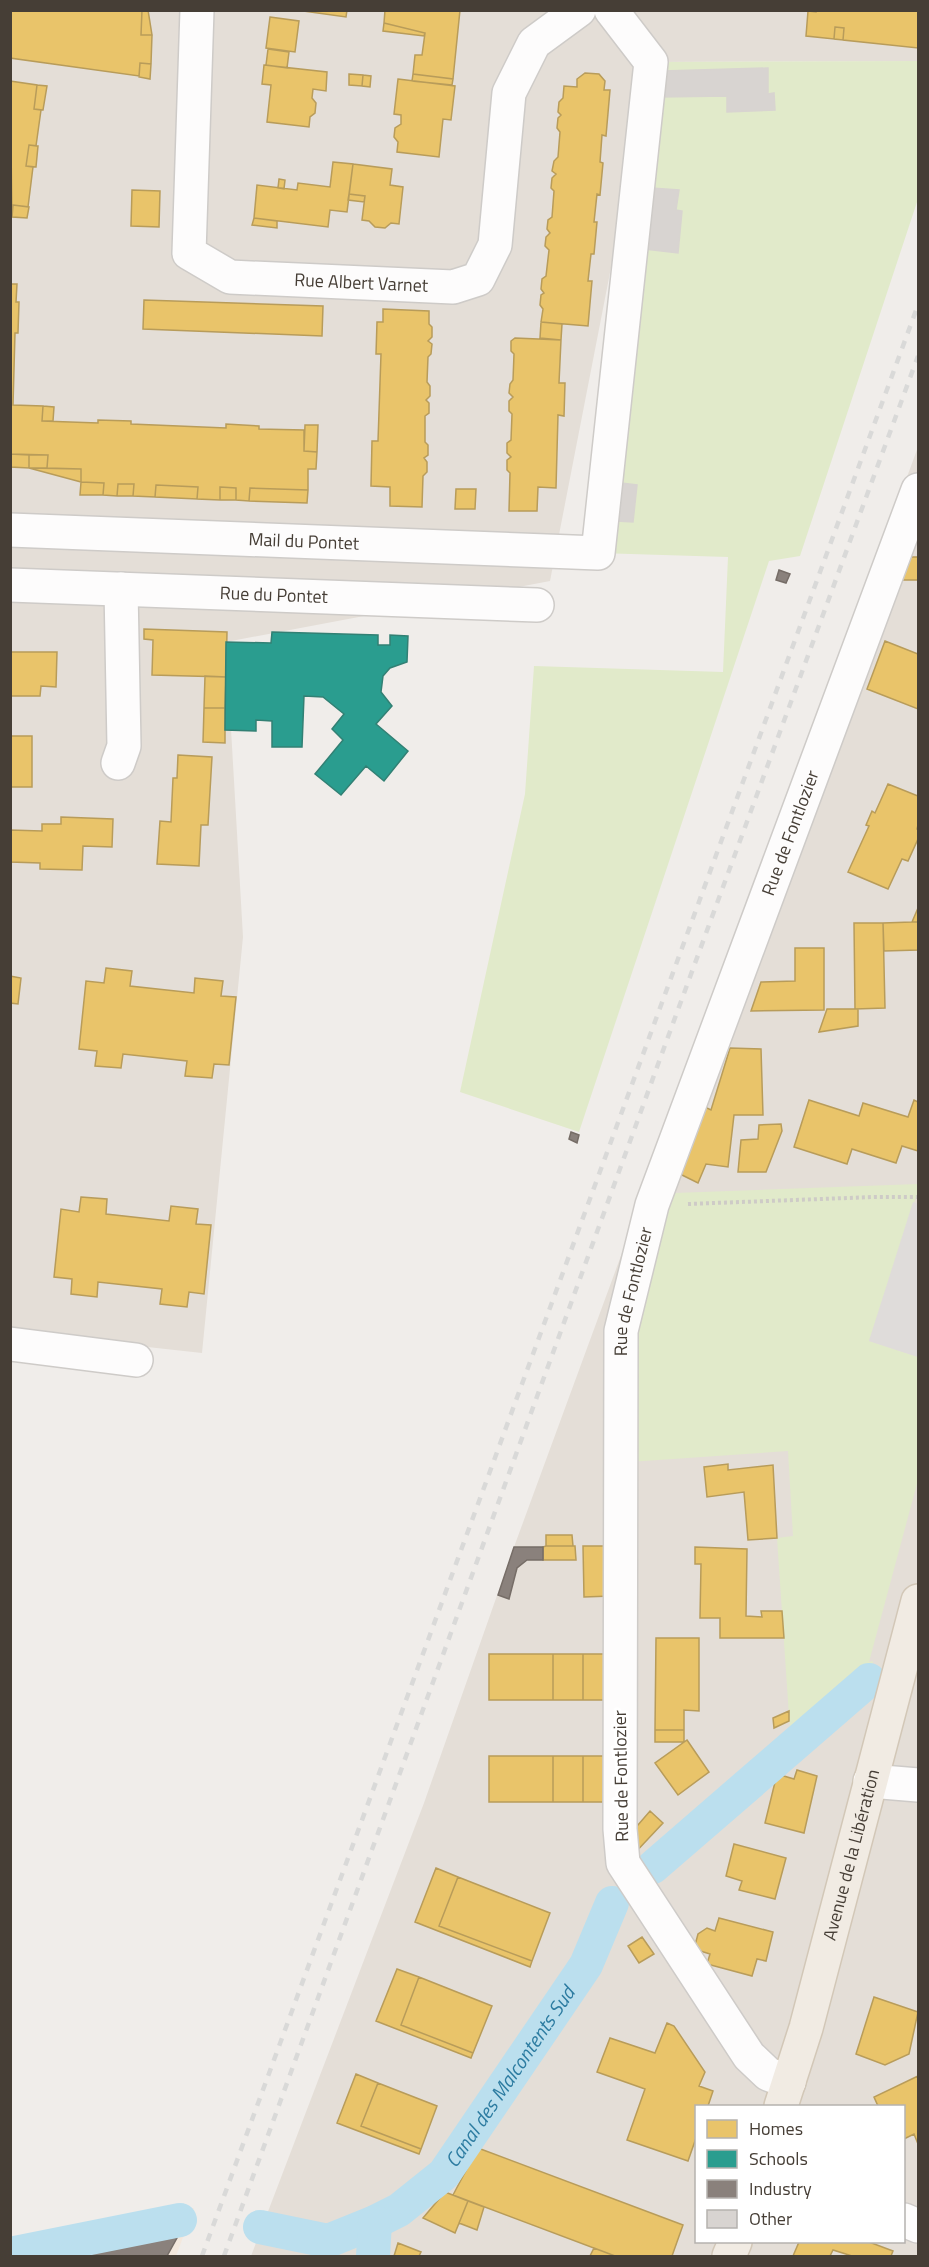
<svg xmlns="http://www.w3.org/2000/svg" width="929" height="2267" viewBox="0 0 929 2267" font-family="'Titillium Web',sans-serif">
  <rect width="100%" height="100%" fill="#f0edea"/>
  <!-- residential -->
  <path fill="#e4ded7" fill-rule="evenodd" d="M11 11H918V61L651 62 550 581 226 642 243 937 202 1353 11 1332Z
    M918 447V2256H251L424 1803 514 1547ZM696 2106H904V2242H696Z"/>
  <!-- commercial -->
  <path fill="#f3e8dd" d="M194 2208 176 2256H11L10 2235 13 2247 50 2244 149 2209Z"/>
  <!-- green -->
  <path fill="#e1eaca" d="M918 61V199L800 556 769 561 579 1132 460 1092 525 794 534 666 723 672 728 557 598 553 651 62Z
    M918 1184V1197H916L869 1341 918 1357V1480L869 1662 873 1661 870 1673 790 1731 777 1538 793 1536 788 1451 629 1462V1362L647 1268 674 1193Z"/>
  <!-- parking -->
  <path fill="#dfdcda" d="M913 1202 918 1204V1357L869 1341Z"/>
  <!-- homes -->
  <path fill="#e9c46a" stroke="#b89c5a" stroke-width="1.5" d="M10 10H142L141 35H152L151 64 140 63 139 76 10 58Z
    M142 10H148L152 35H141Z
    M296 10H347L346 17Z
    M385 10H460L453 79 413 74 415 55H422L425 33 384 23Z
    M816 10H918V48L843 40 844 28 835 27 834 39 806 36 808 11 816 12Z
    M270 17 299 21 295 52 266 48Z
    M384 23 425 33 424 36 383 31Z
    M835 27 844 28 843 40 834 39Z
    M268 49 289 52 287 68 266 65Z
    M140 63 151 64 150 79 139 77Z
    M264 65 327 72 326 91 313 89 312 98 316 103 315 113 310 117 309 127 267 122 271 85 262 84Z
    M585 73 599 74 605 81 604 90H610L606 136 602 135 600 162 603 163 600 195 597 194 594 222H597L594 254H591L588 281H592L588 326 541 322 543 309 540 305 541 295 544 293 541 289 542 279 546 276 549 250 545 246 546 237 550 233 547 229 548 220 552 217 554 191 551 188 552 178 556 174 552 171 554 161 558 157 560 132 557 128 558 118 561 115 558 112 559 102 563 98 564 86 577 87V79Z
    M349 74 363 75 362 86 349 85Z
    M413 74 453 79 452 85 412 81Z
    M363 75 371 76 370 87 362 86Z
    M398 79 455 86 451 120 443 119 439 157 397 152 398 142 394 137 395 128 401 124V115L394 114Z
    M10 81 37 85 34 109 41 110 36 146 29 145 26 166 33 167 28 207 13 205 12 217Z
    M37 85 47 86 43 110 34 109Z
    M29 145 38 146 36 167 26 166Z
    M333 162 353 164 347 212 330 210 328 227 254 218 257 185 297 190 298 183 330 187Z
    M353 164 392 169 390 185 403 187 399 224 391 223 385 228 375 227 369 221 362 220 365 196 349 194Z
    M279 179 285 180 284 189 278 188Z
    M132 190 160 191 159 227 131 226Z
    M349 194 365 196 364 202 348 200Z
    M13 205 29 207 27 218 12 217Z
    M254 218 277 221V228L252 225Z
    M10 284H17L16 302H19L18 333H15L13 405 43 406 42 421 98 423V420L131 421V424L226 428V424L259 426V429L304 430V451L317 452 316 469H308V490L250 488 249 501 236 500V488L220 487V500L197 499 198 487 156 485 155 497 133 496 134 484H118L117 496 103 495 104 483 81 482V469L47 468 48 455 10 454Z
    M144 300 323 306 322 336 143 329Z
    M383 309 429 311V324L432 327V337L428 341 432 344 431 354 428 357 427 382 430 386V396L426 400 429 403V413L425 416V442L428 445V455L424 458 427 462V472L423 476 422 507 390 506V487L371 486 372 441H378L381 354H376L377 322H383Z
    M541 322 562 324 561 340 540 338Z
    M515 338 561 340 559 383H565L564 416 558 415 556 488 538 487 537 511H509L510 473 507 470V460L511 457 507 453V443L511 440 512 414 509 411V401L513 397 509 393 510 384 513 380 514 354 511 351V341Z
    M43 406 54 407 53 421H42Z
    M305 425H318L317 452 304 451Z
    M10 454 29 455V468L10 467Z
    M29 455H48L47 468H29Z
    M29 468 81 469V482Z
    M81 482 104 483 103 495H80Z
    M118 484H134L133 496H117Z
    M156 485 198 487 197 499 155 497Z
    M220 487 236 488V500H220Z
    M250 488 308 490 307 503 249 501Z
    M456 489H476L475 509H455Z
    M906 557H918V580H898Z
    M144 629 227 632 226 677 152 675 153 640 144 639Z
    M885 641 918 654V709L867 689Z
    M10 652H57L56 687 41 686 40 696H10Z
    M205 676 226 677 225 708H204Z
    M204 708H225V743L203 742Z
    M10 736H32V787H10Z
    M178 755 212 757 208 825H201L199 866 157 864 160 821 171 822 173 778H177Z
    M888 784 918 796V825L917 829 918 830V839L908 861 902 859 888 889 848 872 869 826 866 825 872 811 875 813Z
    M61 817 113 819 112 847 83 846 82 870 40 869V863L10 862V830L42 831V824H61Z
    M918 908V922H912Z
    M912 922H918V950L884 951 883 923Z
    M854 923H883L885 1008 855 1009Z
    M795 948H824V1010L751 1011 761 982 795 981Z
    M106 968 132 971 130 986 194 993 195 978 223 981 221 996 236 997 229 1065 214 1064 212 1078 185 1076 187 1061 123 1054 121 1068 95 1066 97 1051 79 1049 86 981 104 983Z
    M10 976 21 978 18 1004 10 1003Z
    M827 1009H858V1026L819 1032Z
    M730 1048 761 1049 763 1115H734L728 1167 706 1164 698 1183 680 1174 703 1106 711 1110Z
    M809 1100 859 1116 863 1103 908 1117 914 1100 918 1102V1151L902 1146 896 1163 852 1149 847 1164 794 1147Z
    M781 1124 782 1131 766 1172H738L741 1140 758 1139 759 1125Z
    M81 1197 107 1199 106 1214 169 1221 171 1206 198 1209 196 1224 211 1225 204 1294 189 1292 187 1307 160 1304 162 1289 98 1282 97 1297 71 1294 72 1279 54 1277 61 1209 79 1212Z
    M728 1464V1470L773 1465 777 1538 748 1540 744 1492 707 1497 704 1467Z
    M546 1535H572L573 1546H546Z
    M546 1546H575L576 1560H543V1547Z
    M583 1546H610L611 1596 584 1597Z
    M695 1547 747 1549 746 1616 762 1617 761 1611H782L784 1638H720V1618H700L701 1564H695Z
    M656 1638H699V1711L684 1710V1730H655Z
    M489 1654H553V1700H489Z
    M553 1654H583V1700H553Z
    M583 1654H611V1700H583Z
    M789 1711V1721L774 1728 773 1718Z
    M655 1730H684V1742H655Z
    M687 1740 709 1772 678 1795 655 1763Z
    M489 1756H553V1802H489Z
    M553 1756H583V1802H553Z
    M583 1756H611V1802H583Z
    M797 1770 817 1776 804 1833 765 1823 777 1774 794 1779Z
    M650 1811 663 1823 632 1856 631 1833Z
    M734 1844 786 1858 775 1899 739 1890 742 1881 726 1876Z
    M436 1868 458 1877 439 1926 532 1961 530 1967 415 1922Z
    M458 1877 550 1913 532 1961 439 1926Z
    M719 1918 773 1932 766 1961 757 1959 752 1976 707 1964 710 1954 694 1949 698 1934 707 1928 715 1931Z
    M642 1937 654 1954 639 1963 628 1946Z
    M397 1969 419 1977 401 2025 473 2053 471 2058 376 2021Z
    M419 1977 492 2006 473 2053 401 2025Z
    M874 1997 918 2012 909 2054 885 2065 856 2054Z
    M667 2023 674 2026 705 2072 699 2086 713 2091 708 2106H696V2138L688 2161 627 2140 645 2089 597 2072 610 2038 655 2053Z
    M356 2074 378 2083 361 2126 421 2149 419 2154 337 2123Z
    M918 2076V2144L914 2134 904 2139V2106H878L874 2097Z
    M378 2083 437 2106 421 2149 361 2126Z
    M478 2148 683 2225 672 2256H615L453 2195Z
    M445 2192 468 2201 455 2233 423 2218Z
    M468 2201 484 2207 477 2230 459 2223Z
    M799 2242H869L893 2251 891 2256H852L833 2250 830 2256H793Z
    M398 2243 421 2252 419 2256H394Z
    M594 2248 615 2256H590Z"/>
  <!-- schools -->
  <path fill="#2a9d8f" stroke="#328074" stroke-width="1.5" d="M272 632 378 635V645H390V635L408 636 407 662 390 668 383 676 381 692 392 706 376 724 408 751 384 781 366 766 341 795 315 774 343 740 332 729 344 714 323 697 304 696 302 747H272V721L256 720V731L225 730 226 642 271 643Z"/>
  <!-- industry -->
  <path fill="#8a817c" stroke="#766d67" stroke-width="1.5" d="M779 570 790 574 786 583 776 580Z
    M571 1132 579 1135 577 1143 569 1139Z
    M514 1547H543V1560H527L517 1568 509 1599 498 1595Z
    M161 2232 177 2238 167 2256H75L162 2239Z"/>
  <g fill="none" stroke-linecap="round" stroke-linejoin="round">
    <!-- canal -->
    <g stroke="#bbdfee" stroke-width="34">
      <path d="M653 1867 869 1680"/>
      <path id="s1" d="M260 2227 328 2241 375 2222 399 2210 444 2174 586 1965 612 1903"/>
      <path d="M10 2254 180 2220"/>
      <path d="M373 2256 375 2222"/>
    </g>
  </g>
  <!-- building -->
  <path fill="#d8d4d1" stroke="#d8d4d0" stroke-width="1.5" d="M768 68V94L774 93 775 110 727 112V96L660 97 663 71Z
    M651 188 679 190 676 210 682 211 678 253 645 249Z
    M621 483 637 485 633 522 617 521Z"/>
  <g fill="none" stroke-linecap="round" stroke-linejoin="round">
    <!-- minor casing -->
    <g stroke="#cecbc8" stroke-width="36">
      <g id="minor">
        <path id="s2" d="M197 10 189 253 230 277 453 287 478 279 495 245 509 93 534 43 579 10"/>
        <path id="s3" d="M10 530 598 553 651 62 611 10"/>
        <path id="s4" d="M10 585 537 605"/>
        <path d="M118 763 124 746 121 589"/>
        <path d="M10 1344 136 1360"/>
        <path d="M870 1781 918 1785"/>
        <path id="s5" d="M789 2082 768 2074 749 2056 623 1863 620 1829 621 1331 652 1205 918 490"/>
        <path d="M904 2220 918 2226"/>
      </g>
    </g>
    <!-- major casing -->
    <g stroke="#d2c7b7" stroke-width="36">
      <g id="major">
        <path id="s6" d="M781 2106 806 2028 918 1601"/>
        <path d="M729 2256 735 2242"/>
      </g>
    </g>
    <!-- path -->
    <path stroke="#cecbc7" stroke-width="4" stroke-dasharray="3 3" stroke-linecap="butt" d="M688 1204 874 1197H918"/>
    <!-- minor -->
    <use href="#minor" stroke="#fdfcfc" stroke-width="33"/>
    <!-- major -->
    <use href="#major" stroke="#f1ebe3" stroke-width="33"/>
    <!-- rail -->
    <path stroke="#d9d9d8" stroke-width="4.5" stroke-dasharray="8 8" stroke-linecap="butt" d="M202 2256 918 305
      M224 2256 676 1015 918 356"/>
  </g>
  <g text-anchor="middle" stroke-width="6" stroke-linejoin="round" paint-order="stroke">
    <!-- street labels -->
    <g font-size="18" fill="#463e36" stroke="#fff">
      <text dy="6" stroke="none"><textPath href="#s2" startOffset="422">Rue Albert Varnet</textPath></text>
      <text dy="6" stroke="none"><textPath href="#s3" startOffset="294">Mail du Pontet</textPath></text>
      <text dy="6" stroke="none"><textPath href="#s4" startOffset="264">Rue du Pontet</textPath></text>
      <text dy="6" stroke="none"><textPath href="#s5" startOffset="1338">Rue de Fontlozier</textPath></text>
      <text dy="6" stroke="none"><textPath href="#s5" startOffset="852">Rue de Fontlozier</textPath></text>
      <text transform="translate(621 1776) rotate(-91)" y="6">Rue de Fontlozier</text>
      <text dy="6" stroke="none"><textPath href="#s6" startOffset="261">Avenue de la Libération</textPath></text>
    </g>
    <!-- water labels -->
    <g font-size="20" font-style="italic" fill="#2d7ca1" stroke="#fff">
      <text dy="7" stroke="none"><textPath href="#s1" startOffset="322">Canal des Malcontents Sud</textPath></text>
    </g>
  </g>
  <!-- border -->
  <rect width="929" height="2267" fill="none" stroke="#463e36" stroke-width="24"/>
  <!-- legend -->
  <rect x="695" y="2105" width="210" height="138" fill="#ffffff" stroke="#b5b2af" stroke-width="1.5"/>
  <rect x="707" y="2120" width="30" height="18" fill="#e9c46a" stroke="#b5b2af" stroke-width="1.5"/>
  <text x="749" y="2135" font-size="18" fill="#463e36">Homes</text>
  <rect x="707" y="2150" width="30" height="18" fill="#2a9d8f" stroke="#b5b2af" stroke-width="1.5"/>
  <text x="749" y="2165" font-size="18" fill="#463e36">Schools</text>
  <rect x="707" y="2180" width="30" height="18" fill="#8a817c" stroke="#b5b2af" stroke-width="1.5"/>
  <text x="749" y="2195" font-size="18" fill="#463e36">Industry</text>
  <rect x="707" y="2210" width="30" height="18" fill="#d8d4d1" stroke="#b5b2af" stroke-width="1.5"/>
  <text x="749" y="2225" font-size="18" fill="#463e36">Other</text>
</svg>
